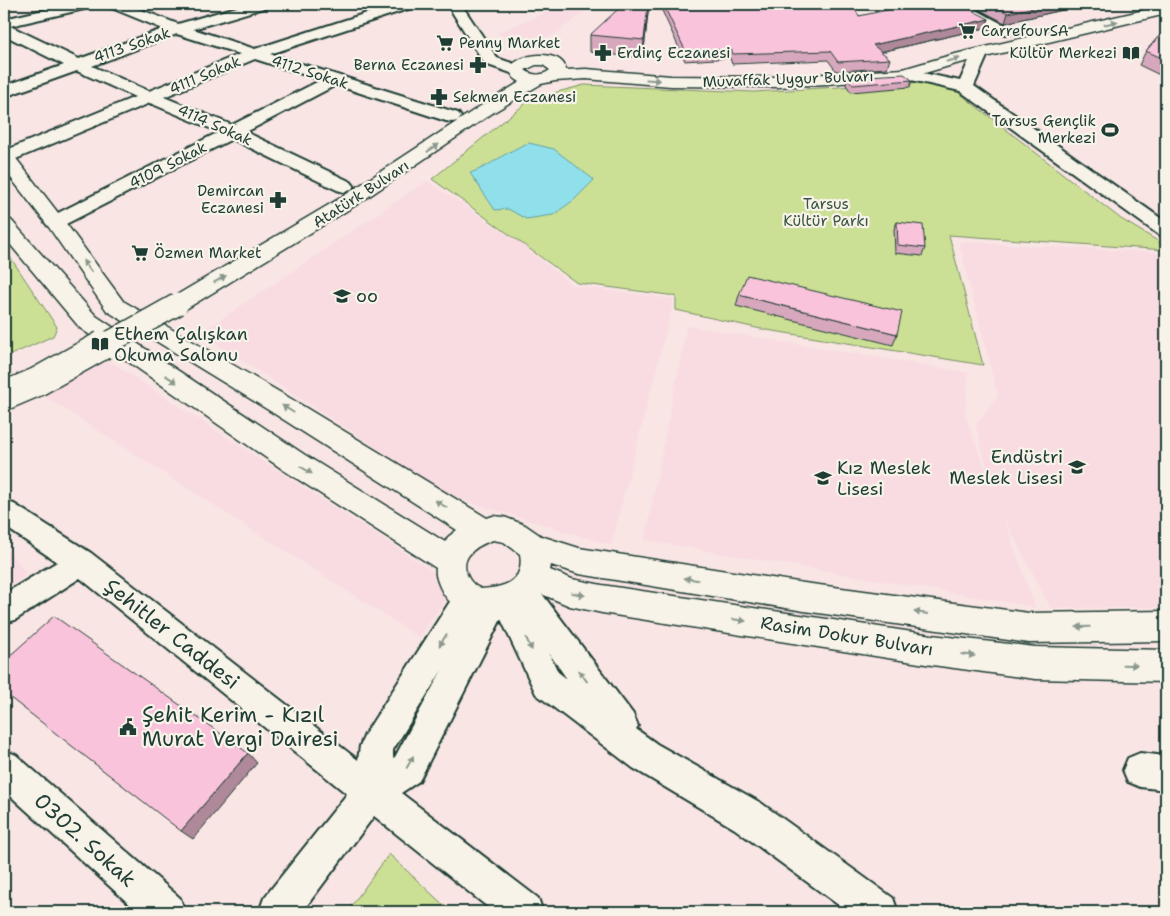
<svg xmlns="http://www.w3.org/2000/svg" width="1170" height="916" viewBox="0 0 1170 916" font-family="'Shantell Sans',sans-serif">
  <rect width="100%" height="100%" fill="#f8e5e4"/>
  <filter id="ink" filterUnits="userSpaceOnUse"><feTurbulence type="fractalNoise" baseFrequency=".02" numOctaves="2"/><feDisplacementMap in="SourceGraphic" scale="10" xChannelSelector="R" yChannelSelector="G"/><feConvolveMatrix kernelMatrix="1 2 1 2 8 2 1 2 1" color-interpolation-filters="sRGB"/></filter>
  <g filter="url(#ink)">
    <!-- built -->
    <path fill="#f9dbe2" d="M567 4 584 12 555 34 528 48 498 33Z
      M427 181 519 242 572 286 674 299 611 545 450 496 201 333Z
      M959 242 1166 253V607L1051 608 1003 516 1035 607 645 540 687 326 968 373 965 415 995 497 976 424 998 396Z
      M109 361 455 586 419 637 40 393Z
      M4 545 27 575 4 590Z"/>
    <!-- green -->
    <path fill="#cce095" stroke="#768e64" d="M924 82 954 89 1121 219 1166 246V250L949 235 983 365 761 329 676 310V296L577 283 432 179 531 99 584 85 754 92Z
      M4 248 57 327 53 336 4 358Z
      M389 854 451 912H347Z"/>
    <!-- water -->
    <path fill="#90e0ec" stroke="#639fa2" d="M529 143 554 149 594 180 574 200 553 215 526 219 508 209 495 210 470 173C492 166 507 150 529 143Z"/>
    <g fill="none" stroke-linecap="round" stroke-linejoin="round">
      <!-- minor casing -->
      <g stroke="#1f3d34" stroke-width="4">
        <path id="minor" d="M70 4H95L93 7 10 26 79 59 163 29 109 7 107 4H126L178 24 247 4H269L267 7 193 29 255 49 395 4H416L414 7 270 54 458 113 461 117 458 121 452 122 446 121 336 85 246 132 351 182 354 186 351 190 344 192 337 190 232 139 62 226 55 228 48 226 45 222 48 218 219 132 150 103 11 161 4 162V151L135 97 77 71 4 97V86L64 65 4 35V19ZM177 34 240 54 149 91 92 66ZM255 59 321 80 232 125 164 97Z
          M447 4H461L497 58 523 67 525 70 523 73 517 75 485 64Z
          M948 4H965L1010 28 1012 31 1010 34H1000L950 7Z
          M980 49 986 51 988 54 974 86 1166 222V237L1159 235 960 91 898 77 896 74 898 71 904 69 960 81 972 54 974 51Z
          M4 501 14 504 91 553 358 760 360 746 365 734 458 589 469 585 480 589 483 595 494 590 497 591 509 587 511 582 522 578 533 582 633 714 638 726 636 729 657 744 761 803 893 898 898 912H848L735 829 633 768 536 694 501 619 419 781 401 793 538 898 543 912H494L374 816 302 912H259L264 898 347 794 80 578 15 620 4 623V594L57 562 4 526ZM549 653 567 679 558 672ZM442 670 395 757 393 758V750Z
          M4 750 16 755 180 898 185 912H138L4 790Z
          M1140 753 1166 756V790L1140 787 1128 782 1123 770 1128 758Z"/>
      </g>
      <!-- major casing -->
      <g stroke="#1f3d34" stroke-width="3">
        <path id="major" d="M1166 5V14L956 64 904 79 779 87 671 86 586 79 555 81 541 84 494 112 356 205 186 309 178 312 170 309 166 304 170 299 342 197 482 105 520 82 514 78 509 70C516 52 563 48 566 70L586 69 671 76 779 77 903 69 951 55ZM536 65H543L550 70C542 76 533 76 525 70Z
          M4 150 11 152 62 218 123 301 288 397 487 518 493 516 504 517 525 525 541 536 579 548 804 583 1029 613 1166 611V641L1029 643 804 611 579 574 551 565 550 570 572 579 602 585 932 635 1035 647 1166 650V682L1035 679 932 665 602 613 570 606 539 593C515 625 456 625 440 587 437 580 435 575 436 568L285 471 80 328 4 237V218L11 220 96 316 305 455 445 542 448 537 457 530 270 411 107 311 48 226 4 169ZM493 540 504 542 520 554C525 583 502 588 481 589 468 584 460 566 469 555 475 547 484 543 493 540Z"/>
      </g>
      <!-- minor -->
      <use href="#minor" fill="#f7f3e8" fill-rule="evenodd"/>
      <!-- major -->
      <use href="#major" fill="#f7f3e8" fill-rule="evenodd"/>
      <!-- major-bridge-far1 casing -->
      <g stroke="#1f3d34" stroke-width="24" stroke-linecap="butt">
        <path id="major-bridge-far1" d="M101 347 178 304"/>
      </g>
      <!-- major-bridge casing -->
      <g stroke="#1f3d34" stroke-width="31" stroke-linecap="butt">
        <path id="major-bridge" d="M4 396 37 382 103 345"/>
      </g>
      <!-- major-bridge-far1 -->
      <use href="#major-bridge-far1" stroke="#f7f3e8" stroke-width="21"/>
      <!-- major-bridge -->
      <use href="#major-bridge" stroke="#f7f3e8" stroke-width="28"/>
    </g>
    <!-- wall -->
    <path fill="#d7a8bd" stroke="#1f3d34" d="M649 4 643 58 590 52V35Z
      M659 4H851L859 16 921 8 989 19 985 28 881 52 890 59 887 68 836 71 828 60 732 64 730 58 685 61Z
      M974 4H1089L1005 23 973 6Z
      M1166 28V78L1139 65 1146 51Z
      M847 77 912 80 910 87 851 92 846 85Z
      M897 222 925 248 922 256 895 253 894 229Z
      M739 295 897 334 893 345 736 306Z"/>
    <!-- shaded-wall -->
    <path fill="#af889a" stroke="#1f3d34" d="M648 4H649L643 58 644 40Z
      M1049 4H1089L1005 23 1008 13Z
      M989 19 985 28 871 54 873 45Z
      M248 753 257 763 193 839 181 831Z"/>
    <!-- building -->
    <path fill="#fac3dc" stroke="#1f3d34" d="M625 4H648L644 40 590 35 616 11Z
      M663 4H851L859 16 915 4 921 8 937 4H960L989 19 873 45 890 59 838 62 830 51 733 54 731 49 686 52Z
      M991 4H1049L1008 13Z
      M1166 28V60L1146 51Z
      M904 74 912 80 853 85 847 77Z
      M897 222 923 225 925 248 898 245Z
      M747 275 902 312 897 334 739 295Z
      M54 616 248 753 181 831 4 693V661Z"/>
    <!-- one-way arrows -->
    <defs><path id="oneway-solid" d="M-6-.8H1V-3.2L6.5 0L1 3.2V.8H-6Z" transform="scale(1.25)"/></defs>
    <g fill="#8b988e">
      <use href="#oneway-solid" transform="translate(1111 23) rotate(-13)"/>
      <use href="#oneway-solid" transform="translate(953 60) rotate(-14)"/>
      <use href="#oneway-solid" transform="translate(653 80) rotate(4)"/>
      <use href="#oneway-solid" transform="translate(433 148) rotate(-33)"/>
      <use href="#oneway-solid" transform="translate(87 266) rotate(-126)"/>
      <use href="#oneway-solid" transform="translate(220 279) rotate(-30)"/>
      <use href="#oneway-solid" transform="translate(171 379) rotate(34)"/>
      <use href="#oneway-solid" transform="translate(288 409) rotate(-148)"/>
      <use href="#oneway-solid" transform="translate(306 470) rotate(32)"/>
      <use href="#oneway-solid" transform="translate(441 504) rotate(-148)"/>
      <use href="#oneway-solid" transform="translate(691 579) rotate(-171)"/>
      <use href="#oneway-solid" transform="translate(578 594) rotate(12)"/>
      <use href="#oneway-solid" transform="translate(921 613) rotate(-172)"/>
      <use href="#oneway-solid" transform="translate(739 620) rotate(8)"/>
      <use href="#oneway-solid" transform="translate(1083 627) rotate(179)"/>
      <use href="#oneway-solid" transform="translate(443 640) rotate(122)"/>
      <use href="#oneway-solid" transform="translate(529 644) rotate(65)"/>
      <use href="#oneway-solid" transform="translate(968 655) rotate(7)"/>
      <use href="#oneway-solid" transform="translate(1130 665) rotate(1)"/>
      <use href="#oneway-solid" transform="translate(583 676) rotate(-126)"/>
      <use href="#oneway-solid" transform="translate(410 762) rotate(-61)"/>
    </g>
  </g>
  <!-- icons -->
  <defs>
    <g id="supermarket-bare" transform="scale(1.35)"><path d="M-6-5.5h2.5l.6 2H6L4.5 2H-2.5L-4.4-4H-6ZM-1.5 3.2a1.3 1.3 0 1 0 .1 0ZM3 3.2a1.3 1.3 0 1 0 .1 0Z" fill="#1f3d34" stroke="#f7f3e8" stroke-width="2.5" paint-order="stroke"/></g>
    <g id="pharmacy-bare" transform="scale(1.35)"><path d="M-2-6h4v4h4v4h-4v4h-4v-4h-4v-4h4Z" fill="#1f3d34" stroke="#f7f3e8" stroke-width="2.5" paint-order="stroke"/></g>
    <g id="library-bare" transform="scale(1.35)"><path d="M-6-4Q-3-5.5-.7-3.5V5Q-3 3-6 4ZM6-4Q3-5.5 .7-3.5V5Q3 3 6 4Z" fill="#1f3d34" stroke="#f7f3e8" stroke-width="2.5" paint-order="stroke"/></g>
    <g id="stadium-bare" transform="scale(1.35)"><path d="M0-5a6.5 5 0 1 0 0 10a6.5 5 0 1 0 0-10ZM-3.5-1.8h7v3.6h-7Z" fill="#1f3d34" stroke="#f7f3e8" stroke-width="2.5" paint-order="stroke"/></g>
    <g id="school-bare" transform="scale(1.35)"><path d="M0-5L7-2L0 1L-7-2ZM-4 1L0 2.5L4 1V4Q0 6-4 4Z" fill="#1f3d34" stroke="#f7f3e8" stroke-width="2.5" paint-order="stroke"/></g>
    <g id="civic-bare" transform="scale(1.35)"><path d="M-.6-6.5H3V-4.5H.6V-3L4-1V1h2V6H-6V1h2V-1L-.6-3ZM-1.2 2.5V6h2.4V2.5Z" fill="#1f3d34" stroke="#f7f3e8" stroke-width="2.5" paint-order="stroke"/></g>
  </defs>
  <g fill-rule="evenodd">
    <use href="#supermarket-bare" x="967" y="31"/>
    <use href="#supermarket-bare" x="445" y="43"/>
    <use href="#pharmacy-bare" x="603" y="53"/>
    <use href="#library-bare" x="1131" y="53"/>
    <use href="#pharmacy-bare" x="478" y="65"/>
    <use href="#pharmacy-bare" x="439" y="97"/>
    <use href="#stadium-bare" x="1110" y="130"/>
    <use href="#pharmacy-bare" x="278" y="200"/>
    <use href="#supermarket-bare" x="140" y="253"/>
    <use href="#school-bare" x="342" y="296"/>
    <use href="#library-bare" x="100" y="344"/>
    <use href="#school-bare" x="1077" y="467"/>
    <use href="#school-bare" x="823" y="478"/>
    <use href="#civic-bare" x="128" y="727"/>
  </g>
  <g text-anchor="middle" stroke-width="4.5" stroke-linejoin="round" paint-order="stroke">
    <!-- far-poi labels -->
    <g font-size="15" fill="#1f3d34" stroke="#f7f3e8" text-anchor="start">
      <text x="981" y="36">CarrefourSA</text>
      <text x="459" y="48">Penny Market</text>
      <text x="617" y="58">Erdinç Eczanesi</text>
      <text x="1117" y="58" text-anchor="end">Kültür Merkezi</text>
      <text x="464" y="70" text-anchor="end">Berna Eczanesi</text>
      <text x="453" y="102">Sekmen Eczanesi</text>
      <text x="1096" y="126" text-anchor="end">Tarsus Gençlik<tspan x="1096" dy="17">Merkezi</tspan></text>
      <text x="264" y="196" text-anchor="end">Demircan<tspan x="264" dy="17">Eczanesi</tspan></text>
      <text x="154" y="258">Özmen Market</text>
    </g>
    <!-- far-street labels -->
    <g font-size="15" fill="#1f3d34" stroke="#f7f3e8">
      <text transform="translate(132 45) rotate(-19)" y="5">4113 Sokak</text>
      <text transform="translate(310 72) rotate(18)" y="5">4112 Sokak</text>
      <text transform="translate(205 75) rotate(-23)" y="5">4111 Sokak</text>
      <text transform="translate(788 79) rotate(-2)" y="5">Muvaffak Uygur Bulvarı</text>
      <text transform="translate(215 125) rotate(24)" y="5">4114 Sokak</text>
      <text transform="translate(168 165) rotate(-27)" y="5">4109 Sokak</text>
      <text transform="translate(361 194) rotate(-33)" y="5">Atatürk Bulvarı</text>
    </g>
    <!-- far-park labels -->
    <g font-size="15" fill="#395543" stroke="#f7f3e8">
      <text x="826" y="209">Tarsus<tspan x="826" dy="17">Kültür Parkı</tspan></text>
    </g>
    <!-- poi labels -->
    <g font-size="18" fill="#1f3d34" stroke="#f7f3e8" text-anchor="start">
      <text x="356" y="302">oo</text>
      <text x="114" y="340">Ethem Çalışkan<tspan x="114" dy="21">Okuma Salonu</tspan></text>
      <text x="1063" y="463" text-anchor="end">Endüstri<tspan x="1063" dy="21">Meslek Lisesi</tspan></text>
      <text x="837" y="474">Kız Meslek<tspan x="837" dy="21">Lisesi</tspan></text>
    </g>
    <!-- street labels -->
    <g font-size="18" fill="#1f3d34" stroke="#f7f3e8">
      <text transform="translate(847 636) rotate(9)" y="6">Rasim Dokur Bulvarı</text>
    </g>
    <!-- near-street labels -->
    <g font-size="21" fill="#1f3d34" stroke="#f7f3e8">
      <text transform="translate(172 634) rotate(38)" y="7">Şehitler Caddesi</text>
      <text transform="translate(85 840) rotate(42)" y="7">0302. Sokak</text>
    </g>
    <!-- near-poi labels -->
    <g font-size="21" fill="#1f3d34" stroke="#f7f3e8" text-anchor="start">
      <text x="142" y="722">Şehit Kerim - Kızıl<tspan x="142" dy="24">Murat Vergi Dairesi</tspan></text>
    </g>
  </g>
  <!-- margin -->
  <rect width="1170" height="916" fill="none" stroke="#f7f3e8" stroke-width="20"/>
  <rect x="10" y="10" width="1150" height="896" fill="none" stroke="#1f3d34" stroke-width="2" filter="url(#ink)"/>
</svg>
